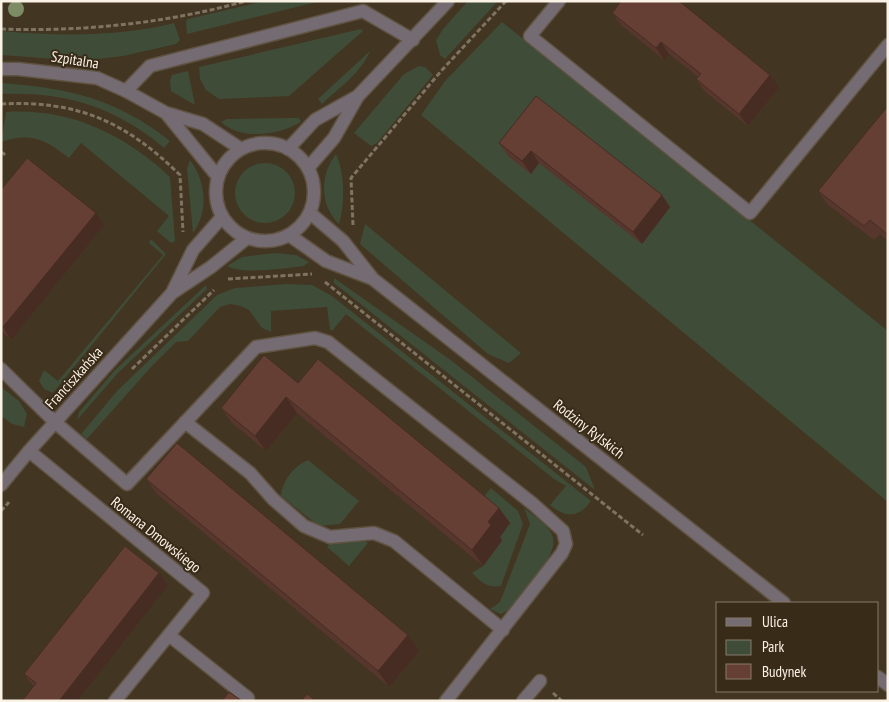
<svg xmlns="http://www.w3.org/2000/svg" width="889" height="702" viewBox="0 0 889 702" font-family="'PT Sans Narrow',sans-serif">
  <rect width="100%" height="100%" fill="#423522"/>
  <!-- green -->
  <path fill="#3f4c38" d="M265 1H321L187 34 186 21 188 19Z
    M468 1H498L445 59 440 55 436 40 443 29Z
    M502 22 888 331V502L421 115 445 81Z
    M174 23 180 40 176 44 123 56 82 61 1 55V31C57 36 120 37 174 23Z
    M361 29 363 31 289 96 219 99 206 90 200 79 199 67Z
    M370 51C361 73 339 88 322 104L318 99Z
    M419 66 425 67 433 75 377 143 371 146 354 133 404 74Z
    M188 71 195 105 171 91 170 81 172 75Z
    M1 83C69 88 115 98 170 141L164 148C114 106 65 92 1 94Z
    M6 112C70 108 124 134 170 177L175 241 171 243 157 231 169 216 81 143 69 158C45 139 30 132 1 142Z
    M292 118H299L301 122C279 135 241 141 221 122L227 119Z
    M336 154C345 173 345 204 339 224 319 205 320 174 336 154Z
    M190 160C206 181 209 211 193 233L187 168Z
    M235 193a30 30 0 1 1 60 0a30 30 0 1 1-60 0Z
    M365 224 521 353 509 363 488 354 360 244Z
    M151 239 166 254 53 393 44 389 39 381 44 370 58 381 163 255 149 243Z
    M275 253 296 255 309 262 304 266C285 268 243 275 227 266L242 257Z
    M334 278 452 361 586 467 595 490 334 283Z
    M287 284 312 285 332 296 591 501C579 518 566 518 550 505L566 486 554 479 346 314 333 330H330L327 307 271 311V332L262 328 249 310 241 306 230 304 220 307 188 341 176 342 151 367 87 439 81 434 117 391 217 295 235 288Z
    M206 285 207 289 118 373 77 420 79 412 115 370Z
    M1 387 19 401 27 414 24 427 12 424 1 416Z
    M308 460 359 501 340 524 319 526 281 496C282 481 294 466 308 460Z
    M491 488 518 511 523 524 501 586C487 588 481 582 472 573L483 566 502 541 499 538 509 524 481 500Z
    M524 508C534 516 550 525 553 538 558 557 520 594 509 610L501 614 490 609 500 602 530 524Z
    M365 541 368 543 349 566 327 547 330 544Z"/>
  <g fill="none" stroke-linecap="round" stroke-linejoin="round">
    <!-- service casing -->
    <g stroke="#605341" stroke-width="15">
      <path id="service" d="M559 1 530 36 750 213 888 45
        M126 91 150 66 363 11 413 40
        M1 369 56 423"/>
    </g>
    <!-- minor casing -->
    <g stroke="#605341" stroke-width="15">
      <path id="minor" d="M310 213 343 241 373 279 784 603
        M289 235 326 261 373 279
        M185 422 250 473 273 499 304 526 330 537 374 533 394 541 503 630
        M56 423 127 484 256 347 315 338 328 342 533 504 563 531 566 544 562 553 446 701
        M29 451 203 593 115 701
        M170 636 248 698
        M878 677 888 685
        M523 701 540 681"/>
    </g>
    <!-- tertiary casing -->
    <g stroke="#605341" stroke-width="15">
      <path id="tertiary" d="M1 69H18L97 78 126 91 166 113 203 124 241 149
        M166 113 218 177
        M216 192a49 49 0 1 1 98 0a49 49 0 1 1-98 0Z
        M288 149 315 120 358 96
        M308 168 334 138 358 96 448 1
        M172 293 193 250 222 217
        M1 485 29 451 172 293 211 267 247 238"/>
    </g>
    <!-- path -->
    <path stroke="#7f7362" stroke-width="3" stroke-dasharray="5 2.5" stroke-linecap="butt" d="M1 29C83 32 168 23 246 1
      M1 104C78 100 126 122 180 175L183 232
      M1 152 7 156
      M353 225 351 178 442 70 506 1
      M228 279 312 274
      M325 282 643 535
      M132 369 214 290
      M1 511 9 502
      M553 693 562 701"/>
    <!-- service -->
    <use href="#service" stroke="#756c73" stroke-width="12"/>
    <!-- minor -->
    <use href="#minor" stroke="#756c73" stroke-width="12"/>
    <!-- tertiary -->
    <use href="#tertiary" stroke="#756c73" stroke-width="12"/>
  </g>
  <!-- trees -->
  <circle fill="#7d8c65" cx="16" cy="9" r="8"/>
  <!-- wall -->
  <path fill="#57362d" d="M612 13 779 87 748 126 705 92 696 79 698 77 669 54 664 60 621 25Z
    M536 96 670 207 642 244 539 163 531 174 508 156 499 143Z
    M888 106V241L880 234 874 240 828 205 818 191Z
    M1 190 104 225 11 340 1 331Z
    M298 383 499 508 510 523 500 537 502 540 483 566 297 413 266 451 232 423 221 408Z
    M146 479 408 635 419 651 389 687 157 494Z
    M159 573 168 585 33 686 24 674Z"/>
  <!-- shaded-wall -->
  <path fill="#472c24" d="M661 42 669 54 664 60 656 48Z
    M770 75 779 87 748 126 739 114Z
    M531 151 539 163 531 174 522 161Z
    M662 195 670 207 642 244 633 232Z
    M96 213 104 225 11 340 3 327Z
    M286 397 297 413 266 451 255 436Z
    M499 508 510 523 500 537 502 540 483 566 472 550 488 522Z
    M159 573 168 585 77 701H59Z
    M408 635 419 651 389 687 378 671Z"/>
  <!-- building -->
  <path fill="#653f34" stroke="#472c24" d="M621 1H679L770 75 739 114 696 79 701 74 661 42 656 48 612 13Z
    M536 96 662 195 633 232 531 151 522 161 499 143Z
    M888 106V235L870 220 864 226 818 191Z
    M27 158 96 213 3 327 1 326V190Z
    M264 355 298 383 318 359 499 508 488 522 491 525 472 550 286 397 255 436 221 408Z
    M177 443 408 635 378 671 146 479Z
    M125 546 159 573 59 701H22L36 683 24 674Z
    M229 692 242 701H222Z
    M307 694 316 701H301Z"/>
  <g text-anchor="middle" stroke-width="4" stroke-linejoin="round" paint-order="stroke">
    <!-- street labels -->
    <g font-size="15" fill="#fbf2e6" stroke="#382b18">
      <text transform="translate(75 60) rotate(9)" y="5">Szpitalna</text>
      <text transform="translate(74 378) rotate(-48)" y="5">Franciszkańska</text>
      <text transform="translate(589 429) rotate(38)" y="5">Rodziny Rylskich</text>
      <text transform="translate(156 535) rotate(39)" y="5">Romana Dmowskiego</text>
    </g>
  </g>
  <!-- border -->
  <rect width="889" height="702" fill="none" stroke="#fbf2e6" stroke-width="5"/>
  <!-- legend -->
  <rect x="716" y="602" width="162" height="90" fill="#382b18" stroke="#867b6a"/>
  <rect x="726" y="618" width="25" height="8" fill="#756c73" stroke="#867b6a"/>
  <text x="762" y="627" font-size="15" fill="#fbf2e6">Ulica</text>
  <rect x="726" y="640" width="25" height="15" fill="#3f4c38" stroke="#867b6a"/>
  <text x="762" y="652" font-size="15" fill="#fbf2e6">Park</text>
  <rect x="726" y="664" width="25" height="15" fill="#653f34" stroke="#867b6a"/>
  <text x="762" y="677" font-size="15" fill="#fbf2e6">Budynek</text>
</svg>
